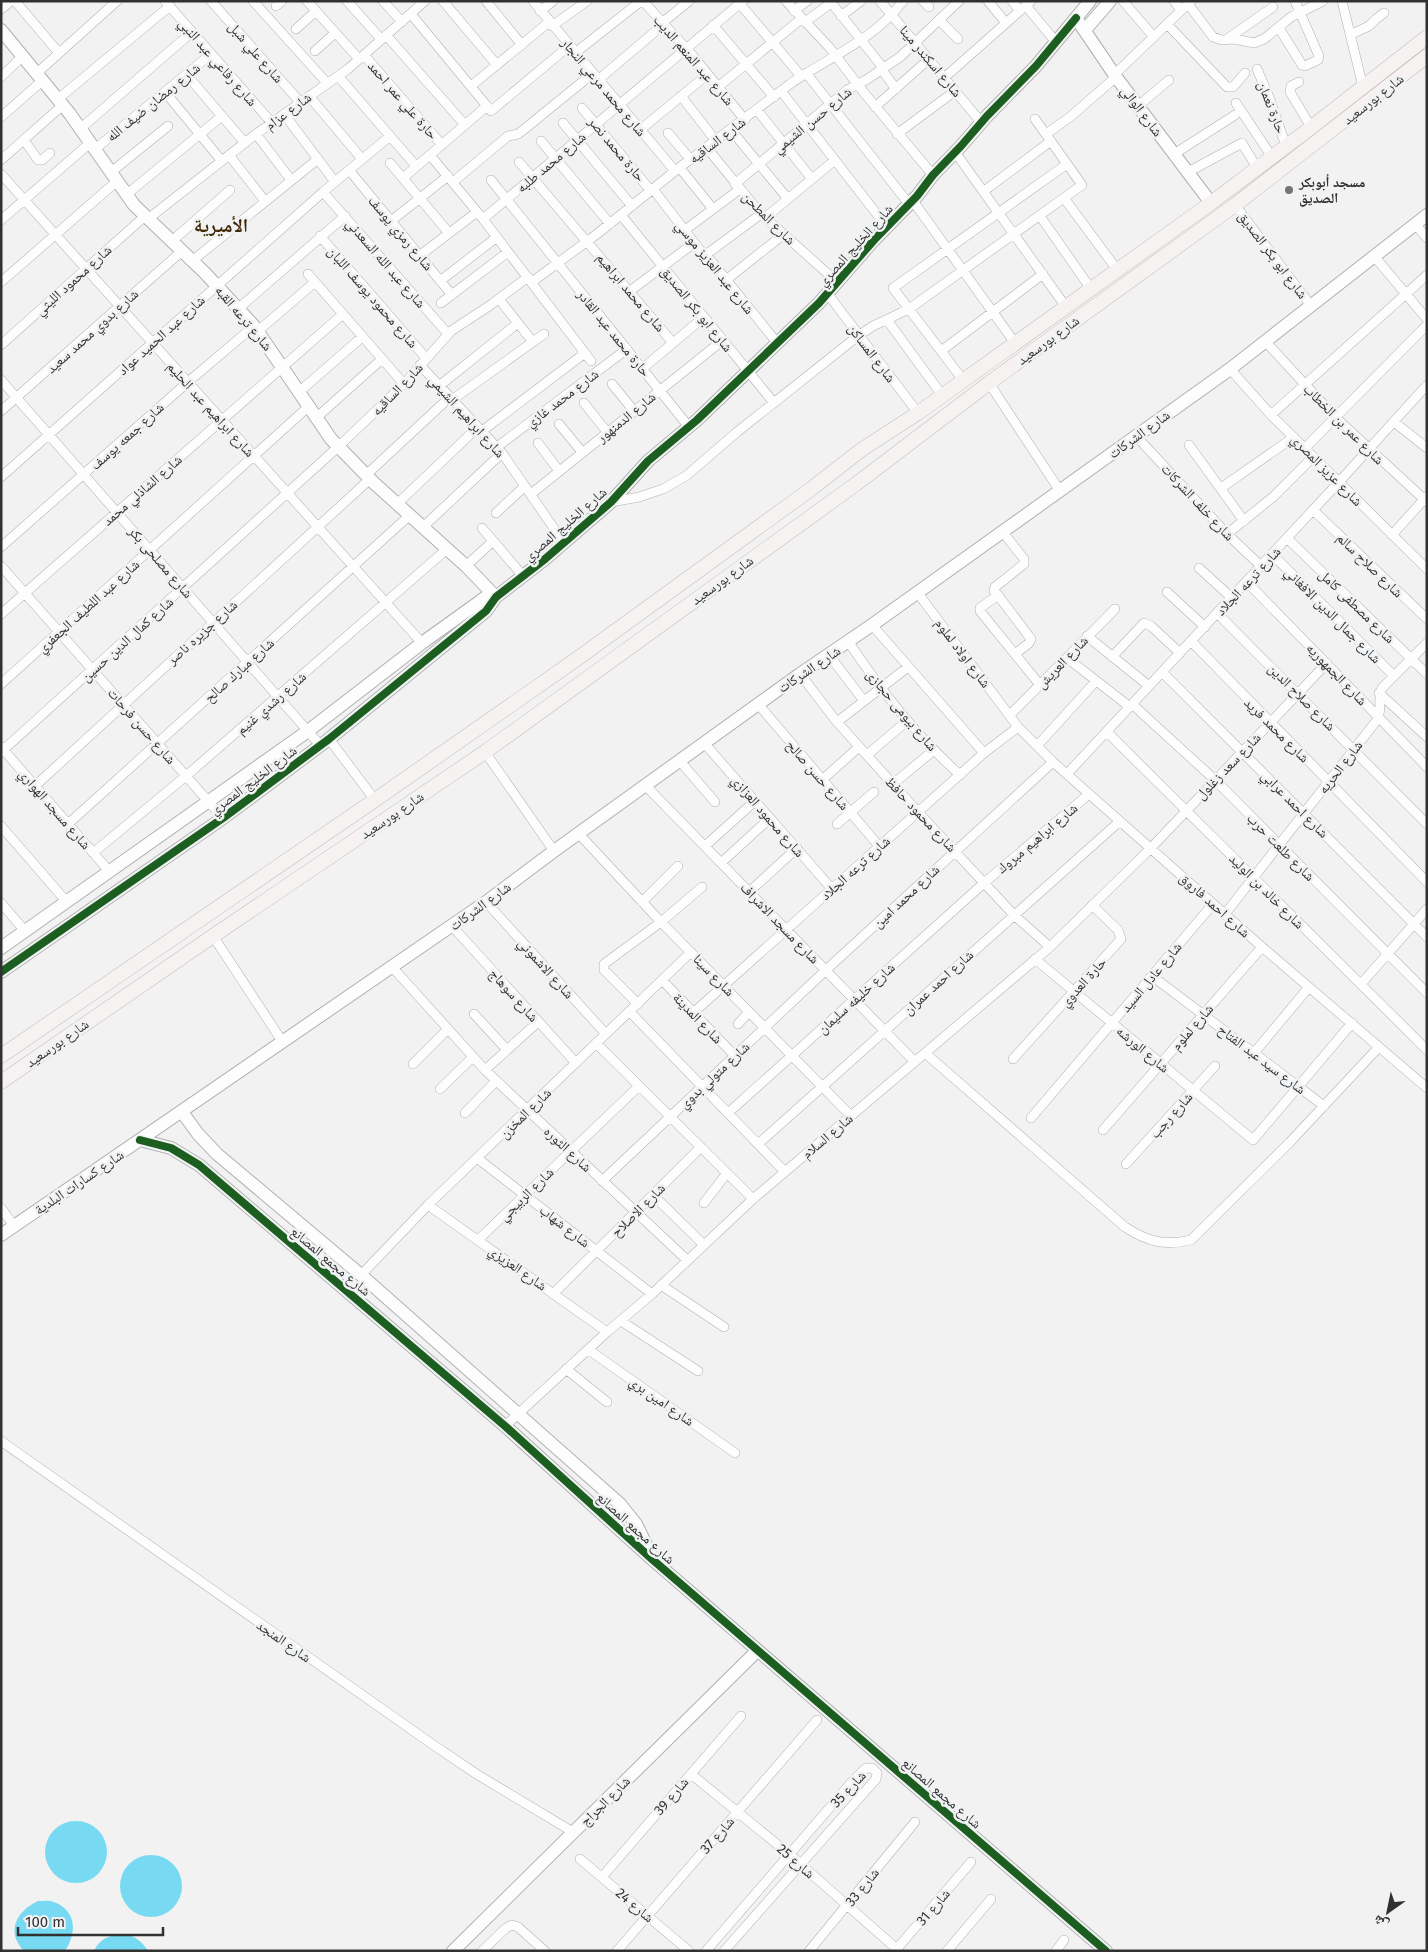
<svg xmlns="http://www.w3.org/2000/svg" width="1428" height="1952" viewBox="0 0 1428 1952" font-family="'Fira Sans','Noto Naskh Arabic',sans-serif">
  <rect width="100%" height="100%" fill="#f2f2f2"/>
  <!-- water -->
  <path fill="#77d9f2" d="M45 1852a31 31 0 1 1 62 0a31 31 0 1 1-62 0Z
    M120 1886a31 31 0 1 1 62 0a31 31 0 1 1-62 0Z
    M38 1901C43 1901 49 1900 54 1902 77 1911 77 1933 65 1951H24C5 1931 17 1911 38 1901Z
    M123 1934C135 1936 142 1941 148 1951H94C100 1938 110 1935 123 1934Z"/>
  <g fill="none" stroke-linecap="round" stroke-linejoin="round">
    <!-- street casing -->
    <g stroke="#b0b0b0" stroke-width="10">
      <path id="street" d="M15 1 59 53
        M165 1 272 123
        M211 1 300 102
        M253 1 327 83
        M307 1 359 59
        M347 1 381 39
        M383 1 402 22
        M443 1 497 65
        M486 1 522 45
        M533 1 675 171
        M643 1 693 56 745 120
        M786 1 829 47 865 94 933 175
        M830 1 884 69
        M880 1 981 122
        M923 1 929 7
        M988 1 1006 23
        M1012 1 1020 11
        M1123 1 1154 37
        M1174 1 1181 10
        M1342 1 1363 87
        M740 4 801 76
        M1188 4 1213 37 1222 40 1234 39 1254 43 1264 39 1291 17 1323 1
        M276 6 282 1
        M1026 6 1056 42
        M1 9 11 1
        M540 11 553 1
        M794 11 807 1
        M411 14 491 111 569 46
        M841 16 861 1
        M939 20 958 39
        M805 22 831 3
        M662 23 689 1
        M1167 24 1227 87H1233L1245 73
        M713 25 774 97
        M552 26 587 1
        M1279 28 1302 65 1305 66 1318 60 1319 56 1295 1
        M296 29 316 11
        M386 35 465 125
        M1350 35 1369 26 1376 19 1384 13
        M1227 39 1273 7
        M315 51 335 33
        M575 53 641 1
        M364 55 442 145
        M1257 69 1269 97 1286 146
        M882 70 896 89
        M37 73 117 1
        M806 73 909 204
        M186 74 245 143
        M1114 75 1191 1
        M338 76 416 166
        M1 77 23 56
        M944 78 1031 1
        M598 80 664 24
        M1299 82 1291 86 1290 92 1311 127
        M471 86 549 22
        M718 87 801 19
        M781 91 887 227
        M165 92 221 160
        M309 96 362 159
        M681 96 716 141
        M58 99 170 6
        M1236 103 1272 157
        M1138 106 1169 80
        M875 107 929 59
        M582 108 651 191
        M757 110 812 179
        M284 114 335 182
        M1 117 43 80
        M563 123 632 206
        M80 129 192 32
        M640 130 708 74
        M731 130 788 199
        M668 133 691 160
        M256 134 291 180
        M897 134 955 91
        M1046 134 1070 117 1116 77
        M24 140 38 160H42L50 153
        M541 141 610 224
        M707 148 761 214 837 282
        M94 150 211 54
        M955 152 1066 307
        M1174 154 1235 115
        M229 155 265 201
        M430 155 483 219 591 361
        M1 160 63 105
        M519 162 673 343
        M390 163 449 233
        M680 168 713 209
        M349 170 452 295
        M1188 172 1242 143 1257 168
        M110 173 168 126
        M1 174 422 643
        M403 178 487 106
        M491 180 689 427
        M453 182 508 136 518 134 522 131 592 74
        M735 184 847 90 866 80 900 57 959 1
        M653 189 699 249 712 262 778 344
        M984 191 1051 141
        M323 192 448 334
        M126 195 222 116
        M1064 198 1118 271
        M913 201 1015 343
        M1235 205 1311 306
        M621 215 774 403
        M1040 216 1091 289
        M766 217 835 160
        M148 219 256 134 348 69 425 1
        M483 219 743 1
        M1 220 90 143
        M391 221 448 176
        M1415 224 1427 238
        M685 230 740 189
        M320 236 426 358
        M172 241 230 190
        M419 256 477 212
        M704 256 761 214
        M1374 256 1427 319
        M192 261 318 159
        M308 274 404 384
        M726 280 784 234
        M440 281 497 237
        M1 282 116 182
        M532 282 597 234 675 171 790 84C829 57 874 40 903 1
        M630 291 694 243
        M827 293 918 413
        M499 299 533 342
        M441 303 508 252
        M239 308 345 216
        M887 320 942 395
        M258 331 315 282
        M1265 341 1335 417 1427 502
        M1 345 145 216
        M941 351 1043 274
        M420 365 502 453 564 543
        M642 369 704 317
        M1230 369 1271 415 1427 569
        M1 380 320 745
        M963 380 893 288 1067 164
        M989 383 1060 491
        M612 384 634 411
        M439 386 518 323
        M299 392 362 337
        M452 400 544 334
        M584 403 607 432
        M1 411 182 251
        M1271 415 1427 275
        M316 418 382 359
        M1394 422 1427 448
        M559 424 582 452
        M482 431 585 353
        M1136 436 1227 534 1261 566
        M538 443 559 471
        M1189 445 1244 521
        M497 447 627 349
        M1305 448 1427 325
        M366 475 450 397
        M1 477 323 192 390 136
        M1221 488 1294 437
        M531 494 723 340
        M611 502 639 497 663 489 686 476 737 432 858 336 873 326 909 309 1082 185 1035 119
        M397 504 478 427
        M1313 510 1427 619
        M496 513 525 486
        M423 527 502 453
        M482 528 523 576
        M1227 534 1273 497 1313 457
        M1392 535 1427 496
        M1287 538 1427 674
        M1 547 188 382 254 326
        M1272 554 1394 676
        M1 566 223 818
        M466 566 493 541
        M1199 568 1232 598
        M1247 582 1427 767
        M917 592 1018 727 1053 762 1262 947 1427 1088
        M1167 592 1205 627
        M999 596 994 591 995 587 1024 564V559L1002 531
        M1217 613 1427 824
        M1 614 343 314
        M872 625 984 753
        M1087 636 1149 686
        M848 641C882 692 915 734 960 775
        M1191 641 1427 882
        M1015 654 1029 643 1031 639 1000 598 997 596 980 608V611L1040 685
        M829 655 864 701
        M1112 657 1144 623 1151 626 1180 653
        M1067 658 1130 707
        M1162 672 1427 937
        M800 674 837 722 918 812 1014 915 1050 947
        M1 684 308 407
        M1379 693 1427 737
        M758 704 879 846
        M1132 704 1215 780 1427 993
        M1010 715 1115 609
        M837 722 908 667
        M1107 732 1427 1050
        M329 739 375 800
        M704 743 832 889
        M1037 746 1096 681
        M1 747 109 871
        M1 752 338 447 404 384 451 331 489 306 528 277
        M485 752 554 851
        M867 755 907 721
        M679 760 715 802
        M1067 774 1339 482 1427 385
        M822 780 859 747
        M893 784 934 750
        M645 785 915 1062
        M35 786 370 479
        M68 824 410 515
        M837 824 874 792
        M1 826 66 901
        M578 833 661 922 851 1116
        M705 846 755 801
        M93 853 186 776 447 549
        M721 863 770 818
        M749 892 797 848
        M486 902 606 1034
        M642 902 678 866
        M1 903 25 931
        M1225 914 1377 720C1383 709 1377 699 1382 688L1427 643
        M452 926 576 1063
        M213 936 282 1041
        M1035 959 1253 1140 1352 1023
        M393 968 485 1070 687 1260
        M1152 976 1324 1106
        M662 980 735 1056
        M1361 984 1427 909
        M638 1004 604 970V964L661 922 702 887
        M630 1012 785 1172
        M693 1013 984 753 1018 727
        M474 1014 507 1050
        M738 1024 749 1012
        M596 1043 753 1199
        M925 1053 1125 1227C1148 1242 1165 1246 1191 1240L1290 1142 1378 1048
        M1254 1053 1309 987
        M1013 1059 1121 939 1118 930 1092 905
        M413 1064 448 1029
        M485 1070 538 1022
        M440 1089 473 1057
        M465 1113 496 1081
        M728 1113 984 883 1089 794
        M1031 1118 1213 904
        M1103 1130 1262 947
        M758 1144 1120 821
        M477 1158 652 1294
        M1126 1164 1215 1066
        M602 1181 826 970 1053 762
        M653 1195 703 1244
        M704 1203 727 1173
        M428 1205 607 1332
        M1 1208 14 1226
        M478 1240 639 1086
        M361 1275 428 1205 691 952
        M661 1285 724 1327
        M553 1294 701 1147
        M621 1321 698 1371
        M589 1350 735 1453
        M566 1369 607 1402
        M505 1426 607 1332 652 1294 753 1199 1050 947 1151 848 1327 663
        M1 1441 432 1744 478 1775 573 1832
        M691 1774 789 1854 899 1951
        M580 1859 689 1951
        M602 1877 741 1716
        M482 1951 506 1928 512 1925 518 1927 545 1951
        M617 1951 817 1720
        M706 1951 851 1783 866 1768H872L877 1773 876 1779 724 1951
        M809 1951 915 1822
        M895 1951 971 1862
        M947 1951 991 1899
        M1056 1951 1064 1940"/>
    </g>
    <!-- secondary casing -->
    <g stroke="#b0b0b0" stroke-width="14">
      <path id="secondary" d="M1076 18 1116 77 1211 203
        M1 30 70 114 134 205 205 273 254 326 331 439 374 483 466 566 496 597
        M1085 30 1110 1
        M1 948 308 731 422 643 479 602 486 597H496
        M1 972 223 818 329 739 486 611 496 597 545 559 611 502 648 461 697 420 819 303 874 240 917 196 933 175 961 146 987 116 1036 66 1090 1
        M182 1112 198 1134 217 1154 361 1275 620 1504 636 1524 651 1555
        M140 1140 171 1148 199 1165 505 1426 653 1560 1106 1951
        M1 1235 486 902 554 851 800 674 872 625 1230 369 1427 215
        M453 1951 757 1651"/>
    </g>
    <!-- primary casing -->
    <g stroke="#c5bebd" stroke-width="15">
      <path id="primary" d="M1 1056 375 800 574 661 811 489 861 450 918 413 1211 203 1304 133 1427 37
        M1 1082 213 936 485 752 856 484 989 383 1235 205 1427 56"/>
    </g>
    <!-- street -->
    <use href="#street" stroke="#fdfdfd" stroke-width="9"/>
    <!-- secondary -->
    <use href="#secondary" stroke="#fdfdfd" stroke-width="12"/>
    <!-- primary -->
    <use href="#primary" stroke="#f6f2f1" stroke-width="14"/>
    <!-- cycleway casing -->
    <g stroke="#f1f2f3" stroke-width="11">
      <path id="cycleway" d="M1 972 223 818 329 739 486 611 496 597 545 559 611 502 648 461 697 420 819 303 874 240 917 196 933 175 961 146 987 116 1036 66 1076 18
        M140 1140 171 1148 199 1165 505 1426 653 1560 1106 1951"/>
    </g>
    <!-- cycleway -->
    <use href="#cycleway" stroke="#1b5e20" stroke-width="8"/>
  </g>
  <!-- markers -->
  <circle fill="#757575" stroke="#f1f2f3" stroke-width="2" cx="1289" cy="190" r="5"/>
  <g text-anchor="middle" stroke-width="5" stroke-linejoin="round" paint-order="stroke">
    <!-- street labels -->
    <g font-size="14" fill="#313132" stroke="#f1f2f3">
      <text transform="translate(256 52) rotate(49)" y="5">شارع علي شبل</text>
      <text transform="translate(694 60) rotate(49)" y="5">شارع عبد المنعم الديب</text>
      <text transform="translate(931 61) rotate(50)" y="5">شارع اسكندر مينا</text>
      <text transform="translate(218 62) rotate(49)" y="5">شارع رفاعي عبد النبي</text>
      <text transform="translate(604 87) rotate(50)" y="5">شارع محمد مرعي النجار</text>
      <text transform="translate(1373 99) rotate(-38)" y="5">شارع بورسعيد</text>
      <text transform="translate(403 100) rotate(49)" y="5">حارة علي عمر احمد</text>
      <text transform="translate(153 102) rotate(-39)" y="5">شارع رمضان ضيف الله</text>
      <text transform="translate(1272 107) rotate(69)" y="5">حارة نعمان</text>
      <text transform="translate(288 111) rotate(-36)" y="5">شارع عزام</text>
      <text transform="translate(1142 111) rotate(53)" y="5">شارع الوالي</text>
      <text transform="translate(812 120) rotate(-39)" y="5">شارع حسن الشيمي</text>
      <text transform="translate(717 140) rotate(-37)" y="5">شارع الساقيه</text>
      <text transform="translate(617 149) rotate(50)" y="5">حارة محمد نصر</text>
      <text transform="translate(551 162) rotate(-40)" y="5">شارع محمد طلبه</text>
      <text transform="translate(769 218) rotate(45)" y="5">شارع المطحن</text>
      <text transform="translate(401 233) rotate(50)" y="5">شارع رمزي يوسف</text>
      <text transform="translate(855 245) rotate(-48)" y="5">شارع الخليج المصري</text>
      <text transform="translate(1273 255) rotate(53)" y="5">شارع ابو بكر الصديق</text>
      <text transform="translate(386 263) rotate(49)" y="5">شارع عبد الله السعدني</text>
      <text transform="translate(715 267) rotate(51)" y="5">شارع عبد العزيز موسي</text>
      <text transform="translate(73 280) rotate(-42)" y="5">شارع محمود الليثي</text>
      <text transform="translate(631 292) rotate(50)" y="5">شارع محمد ابراهيم</text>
      <text transform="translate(373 297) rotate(49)" y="5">شارع محمود يوسف اللبان</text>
      <text transform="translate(697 309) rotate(51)" y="5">شارع ابو بكر الصديق</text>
      <text transform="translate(244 318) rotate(50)" y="5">شارع ترعه القبه</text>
      <text transform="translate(92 331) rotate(-42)" y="5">شارع بدوي محمد سعيد</text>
      <text transform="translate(614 333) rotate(51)" y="5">حارة محمد عبد القادر</text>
      <text transform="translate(161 335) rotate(-42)" y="5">شارع عبد الحميد عواد</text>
      <text transform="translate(1048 340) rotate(-36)" y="5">شارع بورسعيد</text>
      <text transform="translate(872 353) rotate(53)" y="5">شارع المساكن</text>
      <text transform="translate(397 389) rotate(-46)" y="5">شارع الساقيه</text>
      <text transform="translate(562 398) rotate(-37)" y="5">شارع محمد غازي</text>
      <text transform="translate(211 409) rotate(48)" y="5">شارع ابراهيم عبد الحليم</text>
      <text transform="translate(467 416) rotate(48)" y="5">شارع ابراهيم الشيمي</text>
      <text transform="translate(626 417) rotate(-39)" y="5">شارع الدمنهور</text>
      <text transform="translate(1344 424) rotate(45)" y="5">شارع عمر بن الخطاب</text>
      <text transform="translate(1139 434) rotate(-36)" y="5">شارع الشركات</text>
      <text transform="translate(127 436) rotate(-42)" y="5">شارع جمعه يوسف</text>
      <text transform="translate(1327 470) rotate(45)" y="5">شارع عزيز المصري</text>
      <text transform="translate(142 490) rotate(-41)" y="5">شارع الشاذلي محمد</text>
      <text transform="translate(1198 502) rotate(47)" y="5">شارع خلف الشركات</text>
      <text transform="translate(565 524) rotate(-41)" y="5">شارع الخليج المصري</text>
      <text transform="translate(161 562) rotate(49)" y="5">شارع مصلحى بكر</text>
      <text transform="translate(1370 565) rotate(44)" y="5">شارع صلاح سالم</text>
      <text transform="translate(722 580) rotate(-36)" y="5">شارع بورسعيد</text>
      <text transform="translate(1248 581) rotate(-47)" y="5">شارع ترعه الجلاد</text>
      <text transform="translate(88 606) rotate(-42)" y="5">شارع عبد اللطيف الجعفري</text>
      <text transform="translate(1357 606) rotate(44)" y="5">شارع مصطفى كامل</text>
      <text transform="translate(1333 615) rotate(45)" y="5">شارع جمال الدين الافغاني</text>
      <text transform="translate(202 632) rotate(-42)" y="5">شارع جزيره ناصر</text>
      <text transform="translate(127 639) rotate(-42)" y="5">شارع كمال الدين حسين</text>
      <text transform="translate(963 653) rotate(53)" y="5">شارع اولاد لملوم</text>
      <text transform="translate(1062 662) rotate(-46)" y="5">شارع العريش</text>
      <text transform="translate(809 669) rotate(-34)" y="5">شارع الشركات</text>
      <text transform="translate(239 670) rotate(-42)" y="5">شارع مبارك صالح</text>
      <text transform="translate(1337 674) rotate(46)" y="5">شارع الجمهوريه</text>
      <text transform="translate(1302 697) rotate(45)" y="5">شارع صلاح الدين</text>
      <text transform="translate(271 703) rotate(-41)" y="5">شارع رشدي غنيم</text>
      <text transform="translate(902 710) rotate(50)" y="5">شارع بيومى حجازى</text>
      <text transform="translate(142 726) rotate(49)" y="5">شارع حسن فرحات</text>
      <text transform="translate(1277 730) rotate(45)" y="5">شارع محمد فريد</text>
      <text transform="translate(1228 766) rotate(-46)" y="5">شارع سعد زغلول</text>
      <text transform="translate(1340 767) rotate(-52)" y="5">شارع الحريه</text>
      <text transform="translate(818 775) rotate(49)" y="5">شارع حسن صالح</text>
      <text transform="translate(253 780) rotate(-37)" y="5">شارع الخليج المصري</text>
      <text transform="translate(1295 804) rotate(45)" y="5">شارع احمد عرابي</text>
      <text transform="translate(55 809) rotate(49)" y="5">شارع مسجد الهواري</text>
      <text transform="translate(921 814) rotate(47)" y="5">شارع محمود حافظ</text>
      <text transform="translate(392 815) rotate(-34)" y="5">شارع بورسعيد</text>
      <text transform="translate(768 816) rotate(49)" y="5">شارع محمود العزازي</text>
      <text transform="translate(1037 838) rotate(-40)" y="5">شارع ابراهيم مبروك</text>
      <text transform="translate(1281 847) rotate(45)" y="5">شارع طلعت حرب</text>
      <text transform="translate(855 868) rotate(-42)" y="5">شارع ترعه الجلاد</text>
      <text transform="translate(1267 891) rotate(45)" y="5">شارع خالد بن الوليد</text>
      <text transform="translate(906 896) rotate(-43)" y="5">شارع محمد امين</text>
      <text transform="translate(1215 905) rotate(42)" y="5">شارع احمد فاروق</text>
      <text transform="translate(480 906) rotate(-36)" y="5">شارع الشركات</text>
      <text transform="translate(780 923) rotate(46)" y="5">شارع مسجد الاشراف</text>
      <text transform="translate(546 968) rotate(48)" y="5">شارع الاشموني</text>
      <text transform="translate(714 975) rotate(46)" y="5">شارع سينا</text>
      <text transform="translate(1151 977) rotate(-50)" y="5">شارع عادل السيد</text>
      <text transform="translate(938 982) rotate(-42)" y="5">شارع احمد عمران</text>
      <text transform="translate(1083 982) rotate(-48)" y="5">حارة العدوي</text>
      <text transform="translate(514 995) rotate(48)" y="5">شارع سوهاج</text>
      <text transform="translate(856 998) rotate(-42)" y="5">شارع خليفه سليمان</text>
      <text transform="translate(698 1018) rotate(46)" y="5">شارع المدينة</text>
      <text transform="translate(1192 1027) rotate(-49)" y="5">شارع لملوم</text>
      <text transform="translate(57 1043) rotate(-35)" y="5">شارع بورسعيد</text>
      <text transform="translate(1143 1049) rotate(40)" y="5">شارع الورشه</text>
      <text transform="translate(1262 1059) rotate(37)" y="5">شارع سيد عبد الفتاح</text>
      <text transform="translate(714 1075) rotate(-43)" y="5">شارع متولي بدوي</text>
      <text transform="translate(525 1113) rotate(-44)" y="5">شارع المخزن</text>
      <text transform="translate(1171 1115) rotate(-48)" y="5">شارع رجب</text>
      <text transform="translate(827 1136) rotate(-40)" y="5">شارع السلام</text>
      <text transform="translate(568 1149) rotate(43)" y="5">شارع الثوره</text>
      <text transform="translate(79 1182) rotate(-34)" y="5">شارع كسارات البلدية</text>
      <text transform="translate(526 1194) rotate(-44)" y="5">شارع الربيجي</text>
      <text transform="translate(638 1210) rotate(-45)" y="5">شارع الاصلاح</text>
      <text transform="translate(565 1226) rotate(38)" y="5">شارع شهاب</text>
      <text transform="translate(331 1261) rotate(40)" y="5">شارع مجمع المصانع</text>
      <text transform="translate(518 1268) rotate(35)" y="5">شارع العزيزي</text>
      <text transform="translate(662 1401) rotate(35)" y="5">شارع امين بري</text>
      <text transform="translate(636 1528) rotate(42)" y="5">شارع مجمع المصانع</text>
      <text transform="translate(284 1641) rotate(35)" y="5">شارع المنجد</text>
      <text transform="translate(848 1789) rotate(-47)" y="5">شارع 35</text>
      <text transform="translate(942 1793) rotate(41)" y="5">شارع مجمع المصانع</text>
      <text transform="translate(671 1796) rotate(-49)" y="5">شارع 39</text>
      <text transform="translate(605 1801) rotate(-45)" y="5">شارع الجراج</text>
      <text transform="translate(717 1835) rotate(-49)" y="5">شارع 37</text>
      <text transform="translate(796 1861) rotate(41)" y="5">شارع 25</text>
      <text transform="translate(862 1887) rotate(-51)" y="5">شارع 33</text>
      <text transform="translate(635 1905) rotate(40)" y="5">شارع 24</text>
      <text transform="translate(933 1907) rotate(-49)" y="5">شارع 31</text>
    </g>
    <!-- poi labels -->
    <g font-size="14" font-weight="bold" fill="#313132" stroke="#f1f2f3" text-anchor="start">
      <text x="1299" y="187">مسجد أبوبكر<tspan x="1299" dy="16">الصديق</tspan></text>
    </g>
    <!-- district labels -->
    <g font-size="19" font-weight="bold" fill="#412905" stroke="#f1f2f3">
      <text x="221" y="232">الأميرية</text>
    </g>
  </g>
  <!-- border -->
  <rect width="1428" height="1952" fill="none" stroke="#313132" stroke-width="5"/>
  <!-- north arrow -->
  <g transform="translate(1388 1912) rotate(213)" stroke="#f1f2f3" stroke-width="4" paint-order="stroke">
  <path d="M0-4L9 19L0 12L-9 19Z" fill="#313132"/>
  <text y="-8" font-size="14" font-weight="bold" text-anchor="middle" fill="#313132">ش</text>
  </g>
  <!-- scale -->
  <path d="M18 1927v8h145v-8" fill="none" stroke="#313132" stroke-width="2.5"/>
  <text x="25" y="1927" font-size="15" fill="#313132" stroke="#f1f2f3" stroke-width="4" paint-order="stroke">100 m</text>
</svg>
